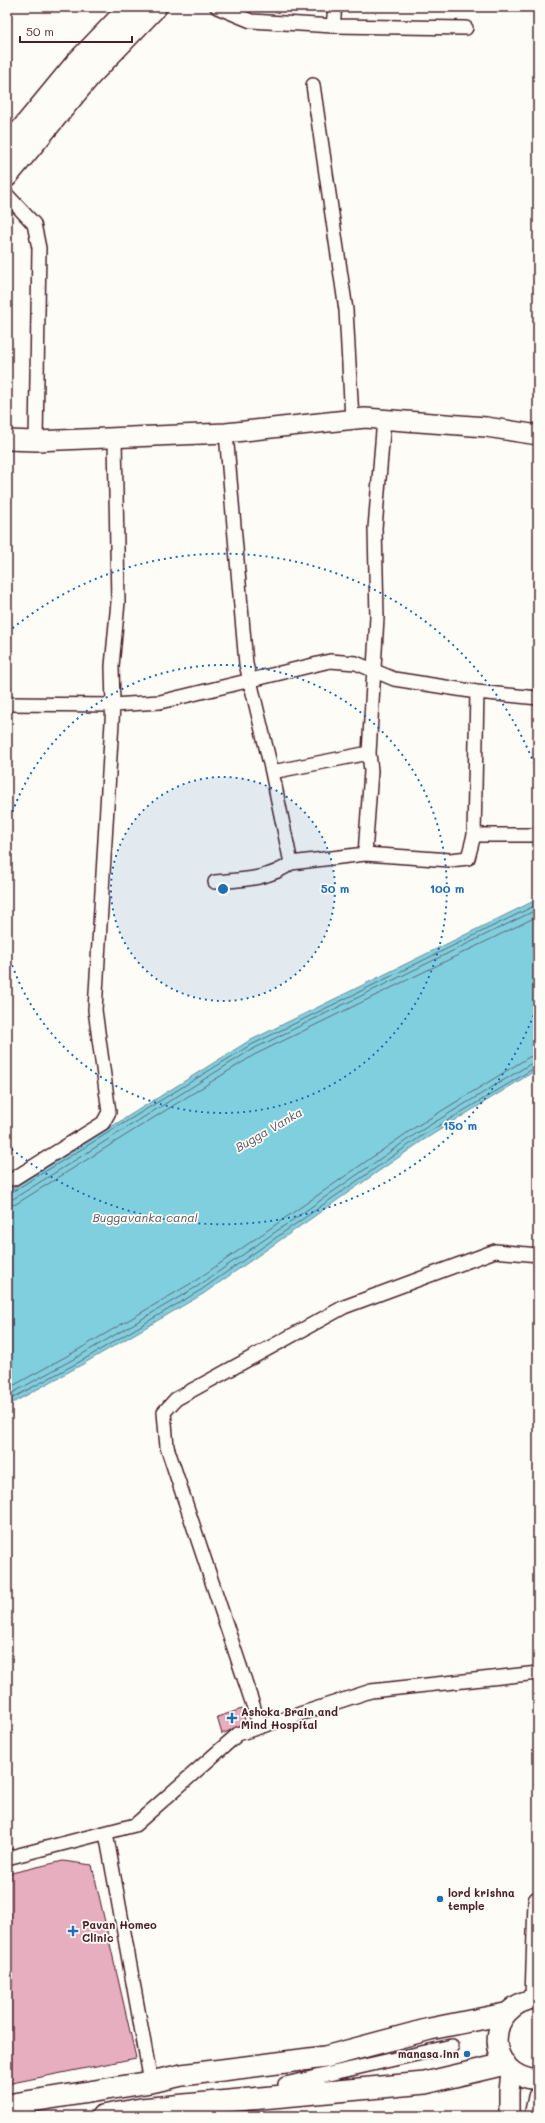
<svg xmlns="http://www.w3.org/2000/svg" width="545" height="2123" viewBox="0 0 545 2123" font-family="Mali,sans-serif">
  <rect width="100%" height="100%" fill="#fdfcf7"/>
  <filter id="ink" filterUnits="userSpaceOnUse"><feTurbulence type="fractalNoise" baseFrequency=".025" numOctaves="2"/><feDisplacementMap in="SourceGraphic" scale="8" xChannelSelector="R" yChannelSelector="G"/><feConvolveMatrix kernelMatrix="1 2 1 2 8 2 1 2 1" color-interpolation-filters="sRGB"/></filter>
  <g filter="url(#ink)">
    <!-- water -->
    <path fill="#80cfde" stroke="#6a8996" d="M538 899V1069L422 1141 203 1294 83 1364 7 1406V1192L247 1042Z"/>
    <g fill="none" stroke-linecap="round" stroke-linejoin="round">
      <!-- shore -->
      <path stroke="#606573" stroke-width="1" d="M7 1195 249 1046 538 904
        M7 1200 13 1199 251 1050 538 909
        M7 1206 16 1204 254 1055 538 916
        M7 1389 76 1351 195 1281 414 1128 529 1057 538 1055
        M7 1396 79 1356 198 1286 417 1133 532 1063 538 1061
        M7 1401 81 1361 201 1290 420 1137 538 1066"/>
    </g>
    <!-- building -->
    <path fill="#e7aec0" stroke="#4a1f2b" d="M242 1709 246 1723 222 1734 217 1717Z
      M63 1861 92 1865 136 2058 7 2084V1874Z"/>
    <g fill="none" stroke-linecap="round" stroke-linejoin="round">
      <!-- street casing -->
      <g stroke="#4a1f2b" stroke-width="16">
        <path id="street" d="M217 7 251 21 333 26 466 28
          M333 26 335 7
          M313 85 346 310 352 419
          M7 195 34 224 39 248 36 441
          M226 433 246 664 272 772 291 863
          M7 704 113 705 160 702 330 661 356 663 394 679 477 692 538 698
          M272 772 369 753
          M474 835H538
          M365 854 371 771 369 753 377 617 375 528 384 419
          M215 882C240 880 271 879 291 863L365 854 450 860 468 858 474 835 477 692
          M7 1179H13L103 1123 109 1112 95 1010 113 705 112 666 118 602 115 438
          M260 1726 167 1447 164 1412 176 1399 344 1307 495 1251 538 1255
          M106 1833 151 2082
          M7 1858 135 1825 238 1734 371 1691 538 1673
          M285 2084 452 2046"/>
      </g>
      <!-- secondary casing -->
      <g stroke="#4a1f2b" stroke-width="22">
        <path id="secondary" d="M7 440 36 441 226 433 365 418 486 427 538 435
          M535 1998 538 1901
          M538 1998C483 2005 484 2076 538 2080
          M509 2116V2092L511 2071
          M534 2116 538 2097"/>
      </g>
      <!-- primary casing -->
      <g stroke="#4a1f2b" stroke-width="24">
        <path id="primary" d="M7 147 77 62 130 7
          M7 176 89 77 156 7
          M7 2105 151 2082 182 2075 325 2057 430 2029 505 2014
          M102 2116 141 2109 425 2083 505 2064"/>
      </g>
      <!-- street -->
      <use href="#street" stroke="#fdfcf7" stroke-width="13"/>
      <!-- secondary -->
      <use href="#secondary" stroke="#fdfcf7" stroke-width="19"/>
      <!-- primary -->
      <use href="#primary" stroke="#fdfcf7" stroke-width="21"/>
    </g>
  </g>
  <!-- distance rings -->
  <circle cx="223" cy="889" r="112" fill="#1f6fb2" fill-opacity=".12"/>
  <g fill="none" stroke="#1f6fb2" stroke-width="2" stroke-dasharray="2 4">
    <circle cx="223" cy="889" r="112"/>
    <path d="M7 829A224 224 0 1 1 7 949"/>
    <path d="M538 1004A335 335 0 0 1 8 1146M8 632A335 335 0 0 1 538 774"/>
  </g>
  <!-- markers -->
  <g fill="#1f6fb2" stroke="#fdfcf7" stroke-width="1.5">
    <path d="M230 1712h4v4h4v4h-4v4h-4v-4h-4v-4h4z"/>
    <circle cx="440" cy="1899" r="4"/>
    <path d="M71 1925h4v4h4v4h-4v4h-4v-4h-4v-4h4z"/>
    <circle cx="467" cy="2054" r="4"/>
  </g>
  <g text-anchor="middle" stroke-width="3.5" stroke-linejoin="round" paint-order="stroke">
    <!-- poi labels -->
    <g font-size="11" font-weight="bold" fill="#4a1f2b" stroke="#fdfcf7" text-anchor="start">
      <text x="241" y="1716">Ashoka Brain and<tspan x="241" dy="13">Mind Hospital</tspan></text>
      <text x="448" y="1897">lord krishna<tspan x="448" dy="13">temple</tspan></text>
      <text x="82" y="1929">Pavan Homeo<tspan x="82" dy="13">Clinic</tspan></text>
      <text x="459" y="2058" text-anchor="end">manasa inn</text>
    </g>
    <!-- water labels -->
    <g font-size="12" font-style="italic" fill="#5a5461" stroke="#fdfcf7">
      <text transform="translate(269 1130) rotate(-30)" y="4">Bugga Vanka</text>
      <text x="145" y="1222">Buggavanka canal</text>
    </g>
  </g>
  <circle cx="223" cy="889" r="6" fill="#1f6fb2" stroke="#fdfcf7" stroke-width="2"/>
  <g font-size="12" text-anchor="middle" font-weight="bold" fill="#1f6fb2" stroke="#fdfcf7" stroke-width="3.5" stroke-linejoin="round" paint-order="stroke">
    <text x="335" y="893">50 m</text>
    <text x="447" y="893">100 m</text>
    <text x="460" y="1130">150 m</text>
  </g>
  <!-- margin -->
  <rect width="545" height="2123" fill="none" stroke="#fdfcf7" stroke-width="24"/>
  <rect x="12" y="12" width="521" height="2099" fill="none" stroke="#4a1f2b" stroke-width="1.5" filter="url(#ink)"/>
  <!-- scale -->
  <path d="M20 36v6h112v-6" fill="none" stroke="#4a1f2b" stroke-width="2"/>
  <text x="26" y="36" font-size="12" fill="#4a1f2b" stroke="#fdfcf7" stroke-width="3" paint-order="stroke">50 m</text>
</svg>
